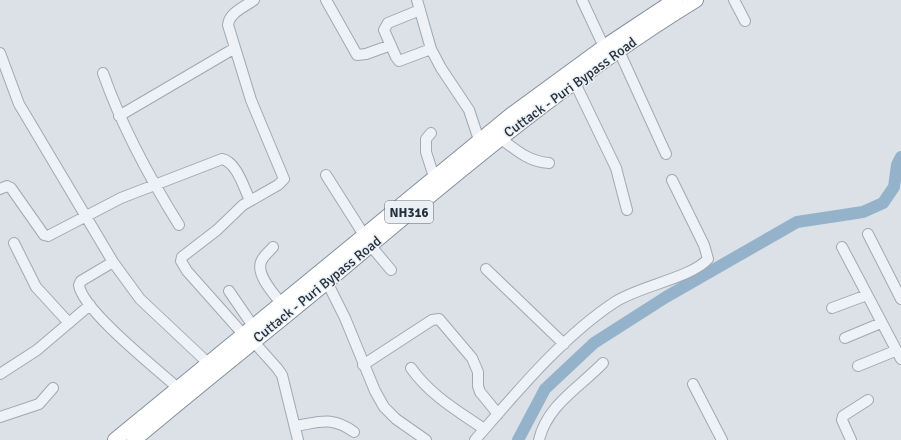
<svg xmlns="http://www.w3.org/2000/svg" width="901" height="440" viewBox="0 0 901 440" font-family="Signika,sans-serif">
  <rect width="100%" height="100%" fill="#dce1e7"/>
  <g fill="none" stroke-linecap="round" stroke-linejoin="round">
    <!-- river -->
    <path stroke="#94b2c9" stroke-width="12" d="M518 440 545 389 594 343 666 297 797 222 863 212 883 203 894 187 897 165 901 157"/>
    <!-- minor casing -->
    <g stroke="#a1a8b1" stroke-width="12">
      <path id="minor" d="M326 0 357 55 366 54 391 45
        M417 0 431 49 441 68 469 110 479 140
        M582 0 604 47
        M734 0 745 21
        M420 10 388 23 384 30 396 57 399 61 431 49
        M619 51 666 154
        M0 53 19 104 113 262 140 299 208 363
        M103 73C122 127 149 177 179 225
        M574 81 616 168 627 210
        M119 116 235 48
        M431 133 426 139V152L434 177
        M500 138C516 150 529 162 549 163
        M326 175 364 235
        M0 189 7 186 11 188 44 235 48 236 121 198 222 159C237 162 244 189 250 200
        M868 234 901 299
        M14 243 36 287 69 323
        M370 245 391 270
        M273 247C269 252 263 256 261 262 256 275 274 294 281 303
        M842 247 901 359
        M113 262 81 281 79 285C82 310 157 369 178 388
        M486 269 564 344
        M327 282 345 318 375 391 384 407 396 419 426 440
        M229 291 253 326
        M832 308 867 295
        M243 334 187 271 181 261 182 257 217 230 243 205 278 185 284 179 251 100 228 25C229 13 244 7 254 0
        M845 338 881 323
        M253 341 277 368 282 375 298 440
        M363 365 432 320 439 319 472 358 478 372V386L480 392 498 414
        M858 366 895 351
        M411 368C430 395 458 411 484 429
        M0 374 37 350 90 305
        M693 384 722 440
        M0 417 39 404 53 388
        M295 426C321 422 332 416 354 432
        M475 440C516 393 563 336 615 302 639 286 691 278 708 259L704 245 672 180
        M539 440C547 405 580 387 603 363
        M851 440 842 420 843 416 868 400"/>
    </g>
    <!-- highway casing -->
    <g stroke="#83909e" stroke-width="16">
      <path id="highway" d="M115 440 511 115 604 47 675 0
        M134 440C198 386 264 334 328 281 447 181 564 81 696 0"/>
    </g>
    <!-- minor -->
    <use href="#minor" stroke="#eef1f5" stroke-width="10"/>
    <!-- highway -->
    <use href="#highway" stroke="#fff" stroke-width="14"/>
  </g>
  <g text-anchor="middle" stroke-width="3" stroke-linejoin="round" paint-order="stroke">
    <!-- shield labels -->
    <rect fill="#ebf0f5" stroke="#606a75" stroke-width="1" x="385" y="201" width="48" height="22" rx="3"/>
    <g font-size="13" font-weight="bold" fill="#25303e">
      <text x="409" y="217">NH316</text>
    </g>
    <!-- street labels -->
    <g font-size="14" fill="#25303e" stroke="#ebf0f5">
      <text transform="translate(570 87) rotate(-36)" y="5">Cuttack - Puri Bypass Road</text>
      <text transform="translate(317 289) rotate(-39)" y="5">Cuttack - Puri Bypass Road</text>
    </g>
  </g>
</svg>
